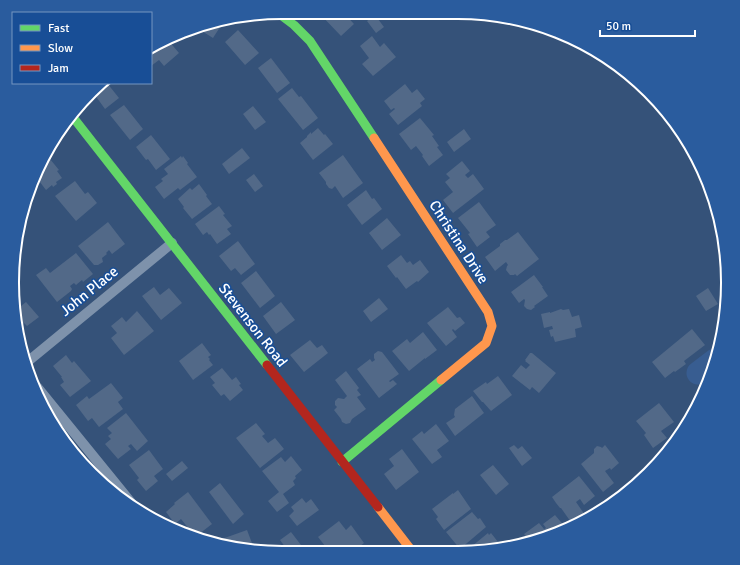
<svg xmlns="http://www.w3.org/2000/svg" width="740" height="565" viewBox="0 0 740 565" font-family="Signika,sans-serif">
  <rect width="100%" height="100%" fill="#355279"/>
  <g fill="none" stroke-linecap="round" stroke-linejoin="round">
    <!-- river -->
    <path stroke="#385d91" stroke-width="23" d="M698 373 715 360"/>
  </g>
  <!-- building -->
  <path fill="#526988" d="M320 12H343L354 24 341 36 319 13Z
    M375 15 384 27 376 33 367 21Z
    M212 21H217L222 24 213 38 197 28Z
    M238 30 259 53 245 65 225 42Z
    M372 36 380 47 384 43 396 57 373 76 362 64 369 58 360 46Z
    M168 40 179 53 164 66 159 60 151 66V47Z
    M271 58 290 83 277 93 258 68Z
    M102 83H107L119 98 105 109 92 91Z
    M405 84 412 93 417 89 425 99 420 103 422 106 398 125 389 114 395 109 394 108 391 110 384 101Z
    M292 88 299 97 301 96 318 118 303 130 278 99Z
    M124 105 143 129 130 140 110 115Z
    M253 106 266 122 255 130 243 114Z
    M420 118 434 135 432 136 439 146 437 147 443 155 429 166 422 156 423 155 416 146 411 150 399 134Z
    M318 128 324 135 325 134 333 144 313 160 300 143 307 137V136L311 132V134Z
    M464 129 471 139 454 152 447 142Z
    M151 135 170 159 156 170 148 159 146 160 136 147Z
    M242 148 250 158 229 174 222 164Z
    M343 155 363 183 343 198 335 186 332 189 329 188 326 184V182L319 173Z
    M181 156 182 158 183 156 188 163 187 164 197 177 180 190 178 188 164 199 155 187 163 181 161 179 168 174 164 169Z
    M50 159 59 170 57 171 62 178 56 182 57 184 53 187 52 185 46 190 36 177 46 169 42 165Z
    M462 161 470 171 465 175 468 178 473 174 484 189 453 213 443 200 453 192 445 182 450 178 446 174Z
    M254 174 263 186 255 192 246 180Z
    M75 181 85 194 88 192 97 203 76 221 55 196Z
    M199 184 207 195 206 196 212 204 192 219 183 208 184 207 178 199 190 188 192 190Z
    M366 190 372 199 374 198 382 209 362 225 347 205Z
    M479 202 496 225 486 232 490 237 477 247 468 234 470 233 458 218Z
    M219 206 225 214 223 215 232 226 227 229 231 234 217 244 210 234 209 235 207 232 203 235 195 224Z
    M387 218 401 235 382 250 369 233Z
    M108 222 125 244 112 254 109 250 106 253 107 254 102 258 103 262 98 265H94L78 246Z
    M518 232 539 259 517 276 515 274 514 275H510L506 270 507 266 508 265 506 262 495 271 485 257 500 246V244L505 240H507Z
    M238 241 255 264 241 275 235 268 231 271 219 256Z
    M76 253 93 274 83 282 82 280 76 285 74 283 70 286 72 289 71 291 57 302 36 275 46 268 50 273Z
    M401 255 407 263 410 261 413 265 420 260 429 272 418 282 417 281 406 289 397 277 396 278 387 266Z
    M256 271 275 296 260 308 241 283Z
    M534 275 543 287H542L548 296 534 306 535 307 531 310 527 309 524 306 525 300 524 299 519 303 511 292Z
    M154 287 160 295 169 288 182 303 161 320 142 296Z
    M708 288 718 304 706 311 696 296Z
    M379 298 388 309 371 322 363 311Z
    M16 299 21 306 26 302 39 317 27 326 24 323 18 329 14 300Z
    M281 302 295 320 276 334 263 316Z
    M448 307 457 318 460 317 465 323 455 331 453 329 452 330 457 337 446 346 427 323Z
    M561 309 563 310 569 309 572 317 579 315 582 327 575 329 576 337 555 342 553 336 551 337 549 330 553 329 552 326 544 328 541 314 550 312V313Z
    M137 311 154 331 124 355 111 338 117 333 111 326 122 317 126 322Z
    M692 329 705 345 684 361 686 364 675 372 674 371 665 378 652 362Z
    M423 332 437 350 425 359V358L409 371 392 351 407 339 410 343Z
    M310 340 317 348 322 345 328 353 304 372 290 355Z
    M202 343 211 355 208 357 210 359 209 360 213 365 193 380 179 361Z
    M378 351 382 352 399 374 389 381 390 382 393 380 397 384 379 398 357 369 370 359 372 362 375 360 374 358V354Z
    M530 353H532L556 373 539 393 532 387 530 390 512 376 521 365 526 369 530 365 525 361 526 360H525Z
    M66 355 72 363 74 361 91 381 70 397 60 385 64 382 61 377H62L53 366Z
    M222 368 232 380 236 377 241 384 239 385 243 390 230 401 224 394 221 396 212 385 215 383 210 377Z
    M346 371 359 388 357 390 361 395 357 397 366 409 352 419 350 423 346 424 342 422 341 419 334 410 337 407 335 405V401L338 398 344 399 347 396 335 380Z
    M498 376 512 395 491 411 483 402H482L473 391 486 382 487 384Z
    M111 383 123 398 118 402 123 409 99 427 92 418 88 421 76 405 87 396 89 399Z
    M472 396 484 413 455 436 446 423 455 417 454 415 455 409Z
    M659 403 674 422 661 431 667 438 653 448 644 435 646 433 636 421Z
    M126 413 148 441 137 451 131 444 128 446 131 449 118 459 105 444 111 439 108 436 112 433 107 428Z
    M256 423 265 434 262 436 268 443 275 438 284 449 260 468 236 438Z
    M436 424 449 441 437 450 442 457 432 464 412 439 422 431 424 434Z
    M514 445 518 449 522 446 532 458 522 466 509 448Z
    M605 445 619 463 611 470 610 468 605 471 614 483 603 492 581 464 594 453V449L597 446 601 447 602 448Z
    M402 449 419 472 396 490 384 474 394 466 389 459Z
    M149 450 163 469 154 476 158 481 146 491 137 480 139 478 129 465Z
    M291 456 302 470 295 476 296 478 293 481 295 485 283 494 289 503 277 512 268 501 279 492 262 471 281 457 285 462Z
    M182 461 188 468 172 481 166 474Z
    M493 465 509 484 496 495 480 475Z
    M579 476 595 496 584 505 580 499 576 502 585 515 573 525 561 508H560L556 503 552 497Z
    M220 483 244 514 233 524 209 492Z
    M458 490 471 509 444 530 436 519 438 517 432 509 453 493V494Z
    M188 492 212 524 199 534 196 531 193 534 181 519 175 524 166 512 175 504 174 503Z
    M302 498 306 503 311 499 319 510 297 526 289 516 294 511 291 507Z
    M472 512 478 519 480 518 486 527 460 549 446 532Z
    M555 515 566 528 545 539 530 542 524 534 539 523 544 529 546 528 543 524Z
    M339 521 346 530 351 525 364 543 354 551H347L345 549 343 551H329L318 537Z
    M247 530 255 551H247L221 545 219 540Z
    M291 532 301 545 294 551H288L280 540Z
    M488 533 489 535 491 533 502 547 499 549 493 551H466Z"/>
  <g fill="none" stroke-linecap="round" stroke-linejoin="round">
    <!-- street -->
    <path stroke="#7e92ab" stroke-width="10" d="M26 363 172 243
      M37 387 137 510"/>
    <!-- fast -->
    <path stroke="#63d668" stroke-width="9" d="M278 13 294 25 310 41 374 138
      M72 116 267 365
      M342 462 441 380"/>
    <!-- slow -->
    <path stroke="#ff974d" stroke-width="9" d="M374 138 488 312 492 326 486 343 441 380
      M378 507 412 551"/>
    <!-- jam -->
    <path stroke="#b3261e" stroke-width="9" d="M267 365 378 507"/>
  </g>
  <g text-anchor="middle" stroke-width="3" stroke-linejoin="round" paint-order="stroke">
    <!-- street labels -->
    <g font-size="15" fill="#fff" stroke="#184e96">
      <text transform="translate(459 242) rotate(57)" y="5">Christina Drive</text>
      <text transform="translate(89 291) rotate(-39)" y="5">John Place</text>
      <text transform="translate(253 325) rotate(52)" y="5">Stevenson Road</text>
    </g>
  </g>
  <!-- crop -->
  <path d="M0 0H740V565H0ZM282 19H458A263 263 0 0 1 721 282V283A263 263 0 0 1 458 546H282A263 263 0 0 1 19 283V282A263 263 0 0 1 282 19Z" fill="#2a5c9e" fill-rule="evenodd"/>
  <path fill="none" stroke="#fff" stroke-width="2" d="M282 19H458A263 263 0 0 1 721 282V283A263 263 0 0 1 458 546H282A263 263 0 0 1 19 283V282A263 263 0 0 1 282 19Z"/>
  <!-- legend -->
  <rect x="12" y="12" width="140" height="72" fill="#184e96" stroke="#7495c0"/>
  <rect x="20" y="25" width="20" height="6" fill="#63d668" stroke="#7495c0"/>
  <text x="48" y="32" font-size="12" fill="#ffffff">Fast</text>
  <rect x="20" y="45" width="20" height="6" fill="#ff974d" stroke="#7495c0"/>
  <text x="48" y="52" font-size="12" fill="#ffffff">Slow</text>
  <rect x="20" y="65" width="20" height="6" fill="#b3261e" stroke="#7495c0"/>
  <text x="48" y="72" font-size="12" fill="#ffffff">Jam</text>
  <!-- scale -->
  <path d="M600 30v6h95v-6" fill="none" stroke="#ffffff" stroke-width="2"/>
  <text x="606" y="30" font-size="12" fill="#ffffff" stroke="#184e96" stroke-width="3" paint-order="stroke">50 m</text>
</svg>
